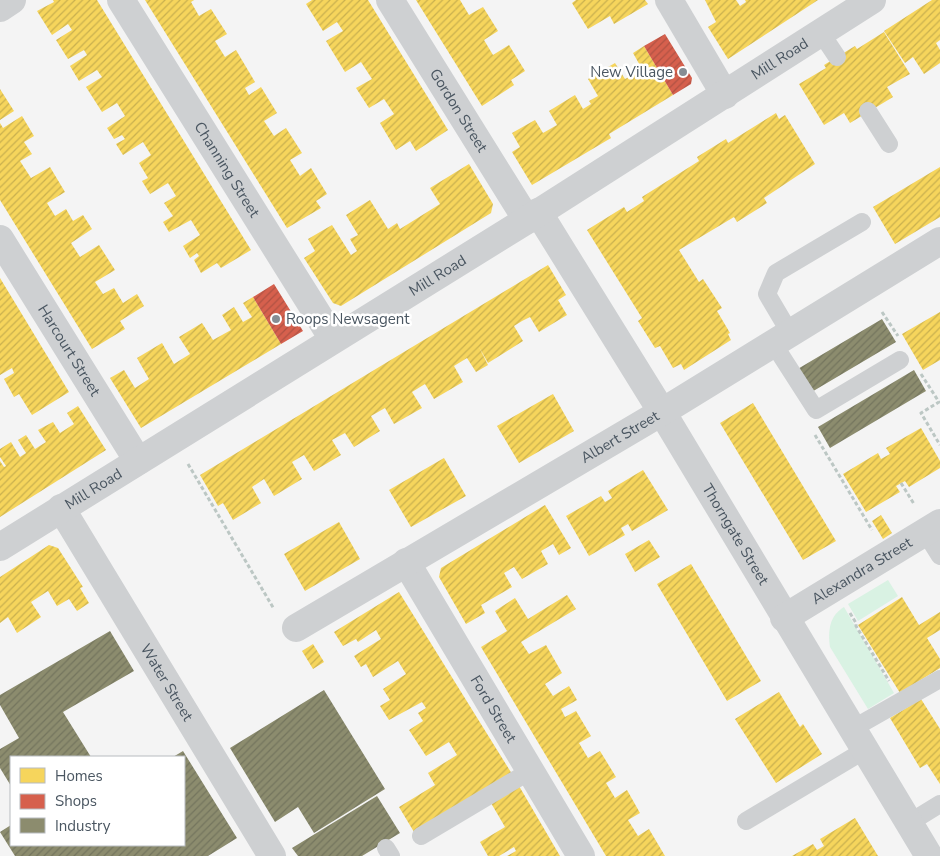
<svg xmlns="http://www.w3.org/2000/svg" width="940" height="856" viewBox="0 0 940 856" font-family="'Nunito Sans',sans-serif">
  <defs>
    <pattern id="homes-hatch" width="6" height="6" patternUnits="userSpaceOnUse" patternTransform="scale(1.25)"><rect width="6" height="6" fill="#f6d55c"/><path d="M-1 1l2-2M0 6l6-6M5 7l2-2" fill="none" stroke="#c9b04f"/></pattern>
    <pattern id="shops-hatch" width="6" height="6" patternUnits="userSpaceOnUse" patternTransform="scale(1.25)"><rect width="6" height="6" fill="#d6604d"/><path d="M-1 1l2-2M0 6l6-6M5 7l2-2" fill="none" stroke="#b05243"/></pattern>
    <pattern id="industry-hatch" width="6" height="6" patternUnits="userSpaceOnUse" patternTransform="scale(1.25)"><rect width="6" height="6" fill="#8c8c6e"/><path d="M-1 1l2-2M0 6l6-6M5 7l2-2" fill="none" stroke="#74755e"/></pattern>
  </defs>
  <rect width="100%" height="100%" fill="#f4f4f4"/>
  <!-- grass -->
  <path fill="#d9f2e3" d="M888 580 898 596 858 621 848 604Z
    M844 607 894 693 868 709 830 647C828 631 829 616 844 607Z"/>
  <!-- homes -->
  <path fill="url(#homes-hatch)" d="M53 0H97L251 250 221 268 217 263 201 273 194 260 199 256 197 253 190 258 183 246 200 235 191 220 169 232 163 222 173 216 164 203 176 196 168 183 150 194 142 181 148 178 139 163 151 155 143 142 123 155 116 144 125 139 122 135 114 139 107 128 125 116 117 103 102 112 86 87 102 77 97 70 79 81 70 66 87 55 84 50 68 59 56 40 72 30 68 24 52 35 37 11 54 2Z
    M145 0H194L191 2 199 16 211 9 227 34 215 41 225 57 236 50 255 82 245 88 249 95 261 87 277 113 264 121 274 136 286 128 302 153 290 160 300 176 311 168 327 194 316 201 321 208 287 228Z
    M312 0H368L448 130 416 151 410 141 396 150 380 123 394 114 384 99 369 108 356 88 372 79 361 62 345 72 326 41 343 31 337 22 323 31 306 4Z
    M416 0H460L469 15 483 7 498 31 484 40 493 55 509 45 525 71 511 80 514 85 482 106Z
    M576 0H645L648 4 614 24 610 16 588 29 572 3Z
    M705 0H736L740 6 746 2 745 0H818L728 59 708 27 716 22Z
    M932 0H940V40L936 43 940 50V63L924 74 913 57 905 63 884 31Z
    M884 32 910 74 887 87 893 97 850 123 844 113 824 125 799 84 826 68 824 65 837 57 855 46 857 49Z
    M644 46 673 95 609 134 611 138 532 185 512 152 520 147 512 133 535 120 543 133 557 125 549 111 575 95 583 109 591 104 589 101 598 96 588 79 615 63 625 79 633 75 642 69 633 53Z
    M0 89 14 111 0 120Z
    M776 113 779 119 785 115 815 164 764 198 767 203 737 222 734 217 679 250 699 282 703 279 722 308 717 311 730 333 728 334 731 340 684 370 681 364 673 368 660 346 655 348 638 321 642 318 587 230 624 207 627 212 644 201 642 197 699 161 697 157 726 139 728 143Z
    M22 116 34 136 24 142 32 154 20 161 31 178 50 167 65 192 47 203 55 216 66 209 73 221 83 215 92 229 71 243 80 257 99 245 115 270 95 282 103 294 114 288 123 303 137 294 144 306 120 321 125 329 92 349 0 200V123L3 128Z
    M469 164 493 204 491 213 341 306 333 303 304 258 315 251 308 239 332 225 351 255 357 251 350 239 358 235 346 215 370 200 388 229 397 223 400 229 440 204 430 188Z
    M940 167V217L895 244 873 207Z
    M548 265 566 295 558 300 567 315 539 332 530 317 522 321 514 326 523 341 488 363 479 347 488 365 476 372 467 358 454 366 463 382 434 399 425 384 412 392 422 408 394 424 385 408 371 416 380 431 354 447 345 433 332 440 341 455 314 471 304 455 292 462 302 479 274 496 264 479 252 487 261 503 233 520 223 503 218 506 200 475Z
    M0 278 69 392 32 415 19 394 14 397 4 379 14 373 12 368 0 375Z
    M253 297 281 344 141 428 110 378 124 370 135 388 149 379 137 358 162 343 174 364 190 354 179 337 202 323 213 340 231 330 222 315 234 307 243 322 252 317 243 303Z
    M940 312V360L923 370 902 334Z
    M553 394 574 431 519 463 497 426Z
    M753 403 836 541 803 560 720 423Z
    M78 406 106 450 0 517V461L4 467 6 466 0 457V449L11 442 20 457 26 453 18 440 26 435 35 449 46 442 38 430 53 422 60 433 74 424 67 413Z
    M921 428 940 461V468L909 487 905 481 896 486 900 492 866 512 843 474 878 453 881 459 890 454 886 448Z
    M444 458 466 496 411 527 389 490Z
    M643 470 668 510 632 531 628 524 621 528 625 535 589 556 566 516 601 496 605 502 612 498 608 491Z
    M545 505 571 548 559 555 553 544 541 551 548 564 522 579 514 567 504 573 512 587 481 605 485 613 466 624 439 577 441 568Z
    M881 515 892 533 883 539 872 521Z
    M339 522 360 559 305 591 284 554Z
    M649 540 660 557 635 572 625 554Z
    M49 545 58 548 83 587 80 588 89 603 77 611 69 599 57 606 48 591 31 602 41 617 17 633 8 617 0 623V577Z
    M691 564 761 681 727 701 657 584Z
    M399 592 512 774 560 856H507L516 851 514 847 499 856H488L480 842 505 827 484 791 414 832 399 807 435 785 428 773 457 755 449 742 426 756 409 730 423 721 418 713 426 708 422 702 389 720 380 706 390 700 383 689 406 674 398 661 373 677 366 664 361 667 354 656 381 639 376 630 358 642 356 639 343 646 334 632Z
    M567 595 576 609 521 642 529 654 546 645 562 673 545 684 553 696 569 686 577 700 561 709 565 717 576 711 591 736 579 743 588 758 600 751 616 777 606 783 615 798 627 790 640 813 628 820 638 836 649 829 665 856H606L481 647 507 631 495 611 515 598 528 619Z
    M902 597 919 625 940 612V630L927 638 940 659V668L900 693 858 625Z
    M313 644 324 662 313 669 302 651Z
    M779 692 800 727 803 724 822 754 776 783 735 719Z
    M921 699 940 729V784L927 764 920 768 890 718Z
    M855 818 878 856H792L813 844 817 850 824 846 820 839Z"/>
  <!-- shops -->
  <path fill="url(#shops-hatch)" d="M665 34 692 78 691 84 673 95 644 46Z
    M274 284 303 331 281 344 253 297Z"/>
  <!-- industry -->
  <path fill="url(#industry-hatch)" d="M882 319 896 342 810 393 796 370Z
    M914 370 926 391 830 448 818 427Z
    M110 631 134 671 63 712 91 757H11V786L0 768V749L19 738 0 705V695Z
    M324 690 385 789 314 833 298 807 275 822 230 748Z
    M183 751 237 838 208 856H15L0 832 11 825V845H184V757H173Z
    M377 796 400 833 362 856H298L292 848Z"/>
  <g fill="none" stroke-linecap="round" stroke-linejoin="round">
    <!-- path -->
    <path stroke="#bcc7c4" stroke-width="3" stroke-dasharray="4 2.5" stroke-linecap="butt" d="M882 312 898 336
      M921 374 939 402 921 413 940 445
      M815 435 872 530
      M188 464 274 609
      M901 483 914 504
      M850 613 856 623V626L889 681"/>
    <!-- service -->
    <path stroke="#ced0d2" stroke-width="18" d="M821 33 837 57
      M868 111 889 144
      M790 333 767 294 776 273 862 222
      M773 343 816 410 900 360
      M925 532 940 556
      M852 729 940 679
      M746 821 865 750
      M909 823 940 804
      M421 836 530 771
      M386 848 391 856"/>
    <!-- minor -->
    <g stroke="#ced0d2" stroke-width="28">
      <path id="s1" d="M121 0 333 339"/>
      <path id="s2" d="M390 0 527 220"/>
      <path d="M669 0 725 95"/>
      <path d="M0 8 12 0"/>
      <path id="s3" d="M538 212 662 412 929 856"/>
      <path id="s4" d="M0 239 138 461"/>
      <path id="s5" d="M61 508 272 856"/>
      <path id="s6" d="M0 547 527 220 872 0"/>
      <path id="s7" d="M406 562 581 856"/>
      <path id="s8" d="M784 618 940 523"/>
      <path id="s9" d="M296 628 662 412 940 241"/>
    </g>
  </g>
  <!-- markers -->
  <g fill="#868d94" stroke="#fff" stroke-width="2">
    <circle cx="683" cy="72" r="5"/>
    <circle cx="276" cy="319" r="5"/>
  </g>
  <g text-anchor="middle" stroke-width="5" stroke-linejoin="round" paint-order="stroke">
    <!-- street labels -->
    <g font-size="15" fill="#4a5661" stroke="#fff">
      <text dy="5" stroke="none"><textPath href="#s6" startOffset="920">Mill Road</textPath></text>
      <text dy="5" stroke="none"><textPath href="#s2" startOffset="130">Gordon Street</textPath></text>
      <text dy="5" stroke="none"><textPath href="#s1" startOffset="200">Channing Street</textPath></text>
      <text dy="5" stroke="none"><textPath href="#s6" startOffset="515">Mill Road</textPath></text>
      <text dy="5" stroke="none"><textPath href="#s4" startOffset="131">Harcourt Street</textPath></text>
      <text dy="5" stroke="none"><textPath href="#s9" startOffset="376">Albert Street</textPath></text>
      <text dy="5" stroke="none"><textPath href="#s6" startOffset="110">Mill Road</textPath></text>
      <text dy="5" stroke="none"><textPath href="#s3" startOffset="378">Thorngate Street</textPath></text>
      <text dy="5" stroke="none"><textPath href="#s8" startOffset="91">Alexandra Street</textPath></text>
      <text dy="5" stroke="none"><textPath href="#s5" startOffset="204">Water Street</textPath></text>
      <text dy="5" stroke="none"><textPath href="#s7" startOffset="171">Ford Street</textPath></text>
    </g>
    <!-- poi labels -->
    <g font-size="15" fill="#4a5661" stroke="#fff" text-anchor="end">
      <text x="673" y="77">New Village</text>
      <text x="286" y="324" text-anchor="start">Roops Newsagent</text>
    </g>
  </g>
  <!-- legend -->
  <rect x="10" y="756" width="175" height="90" fill="#ffffff" stroke="#b7bbc0"/>
  <rect x="20" y="768" width="25" height="15" fill="#f6d55c" stroke="#b7bbc0"/>
  <text x="55" y="781" font-size="15" fill="#4a5661">Homes</text>
  <rect x="20" y="794" width="25" height="15" fill="#d6604d" stroke="#b7bbc0"/>
  <text x="55" y="806" font-size="15" fill="#4a5661">Shops</text>
  <rect x="20" y="818" width="25" height="15" fill="#8c8c6e" stroke="#b7bbc0"/>
  <text x="55" y="831" font-size="15" fill="#4a5661">Industry</text>
</svg>
